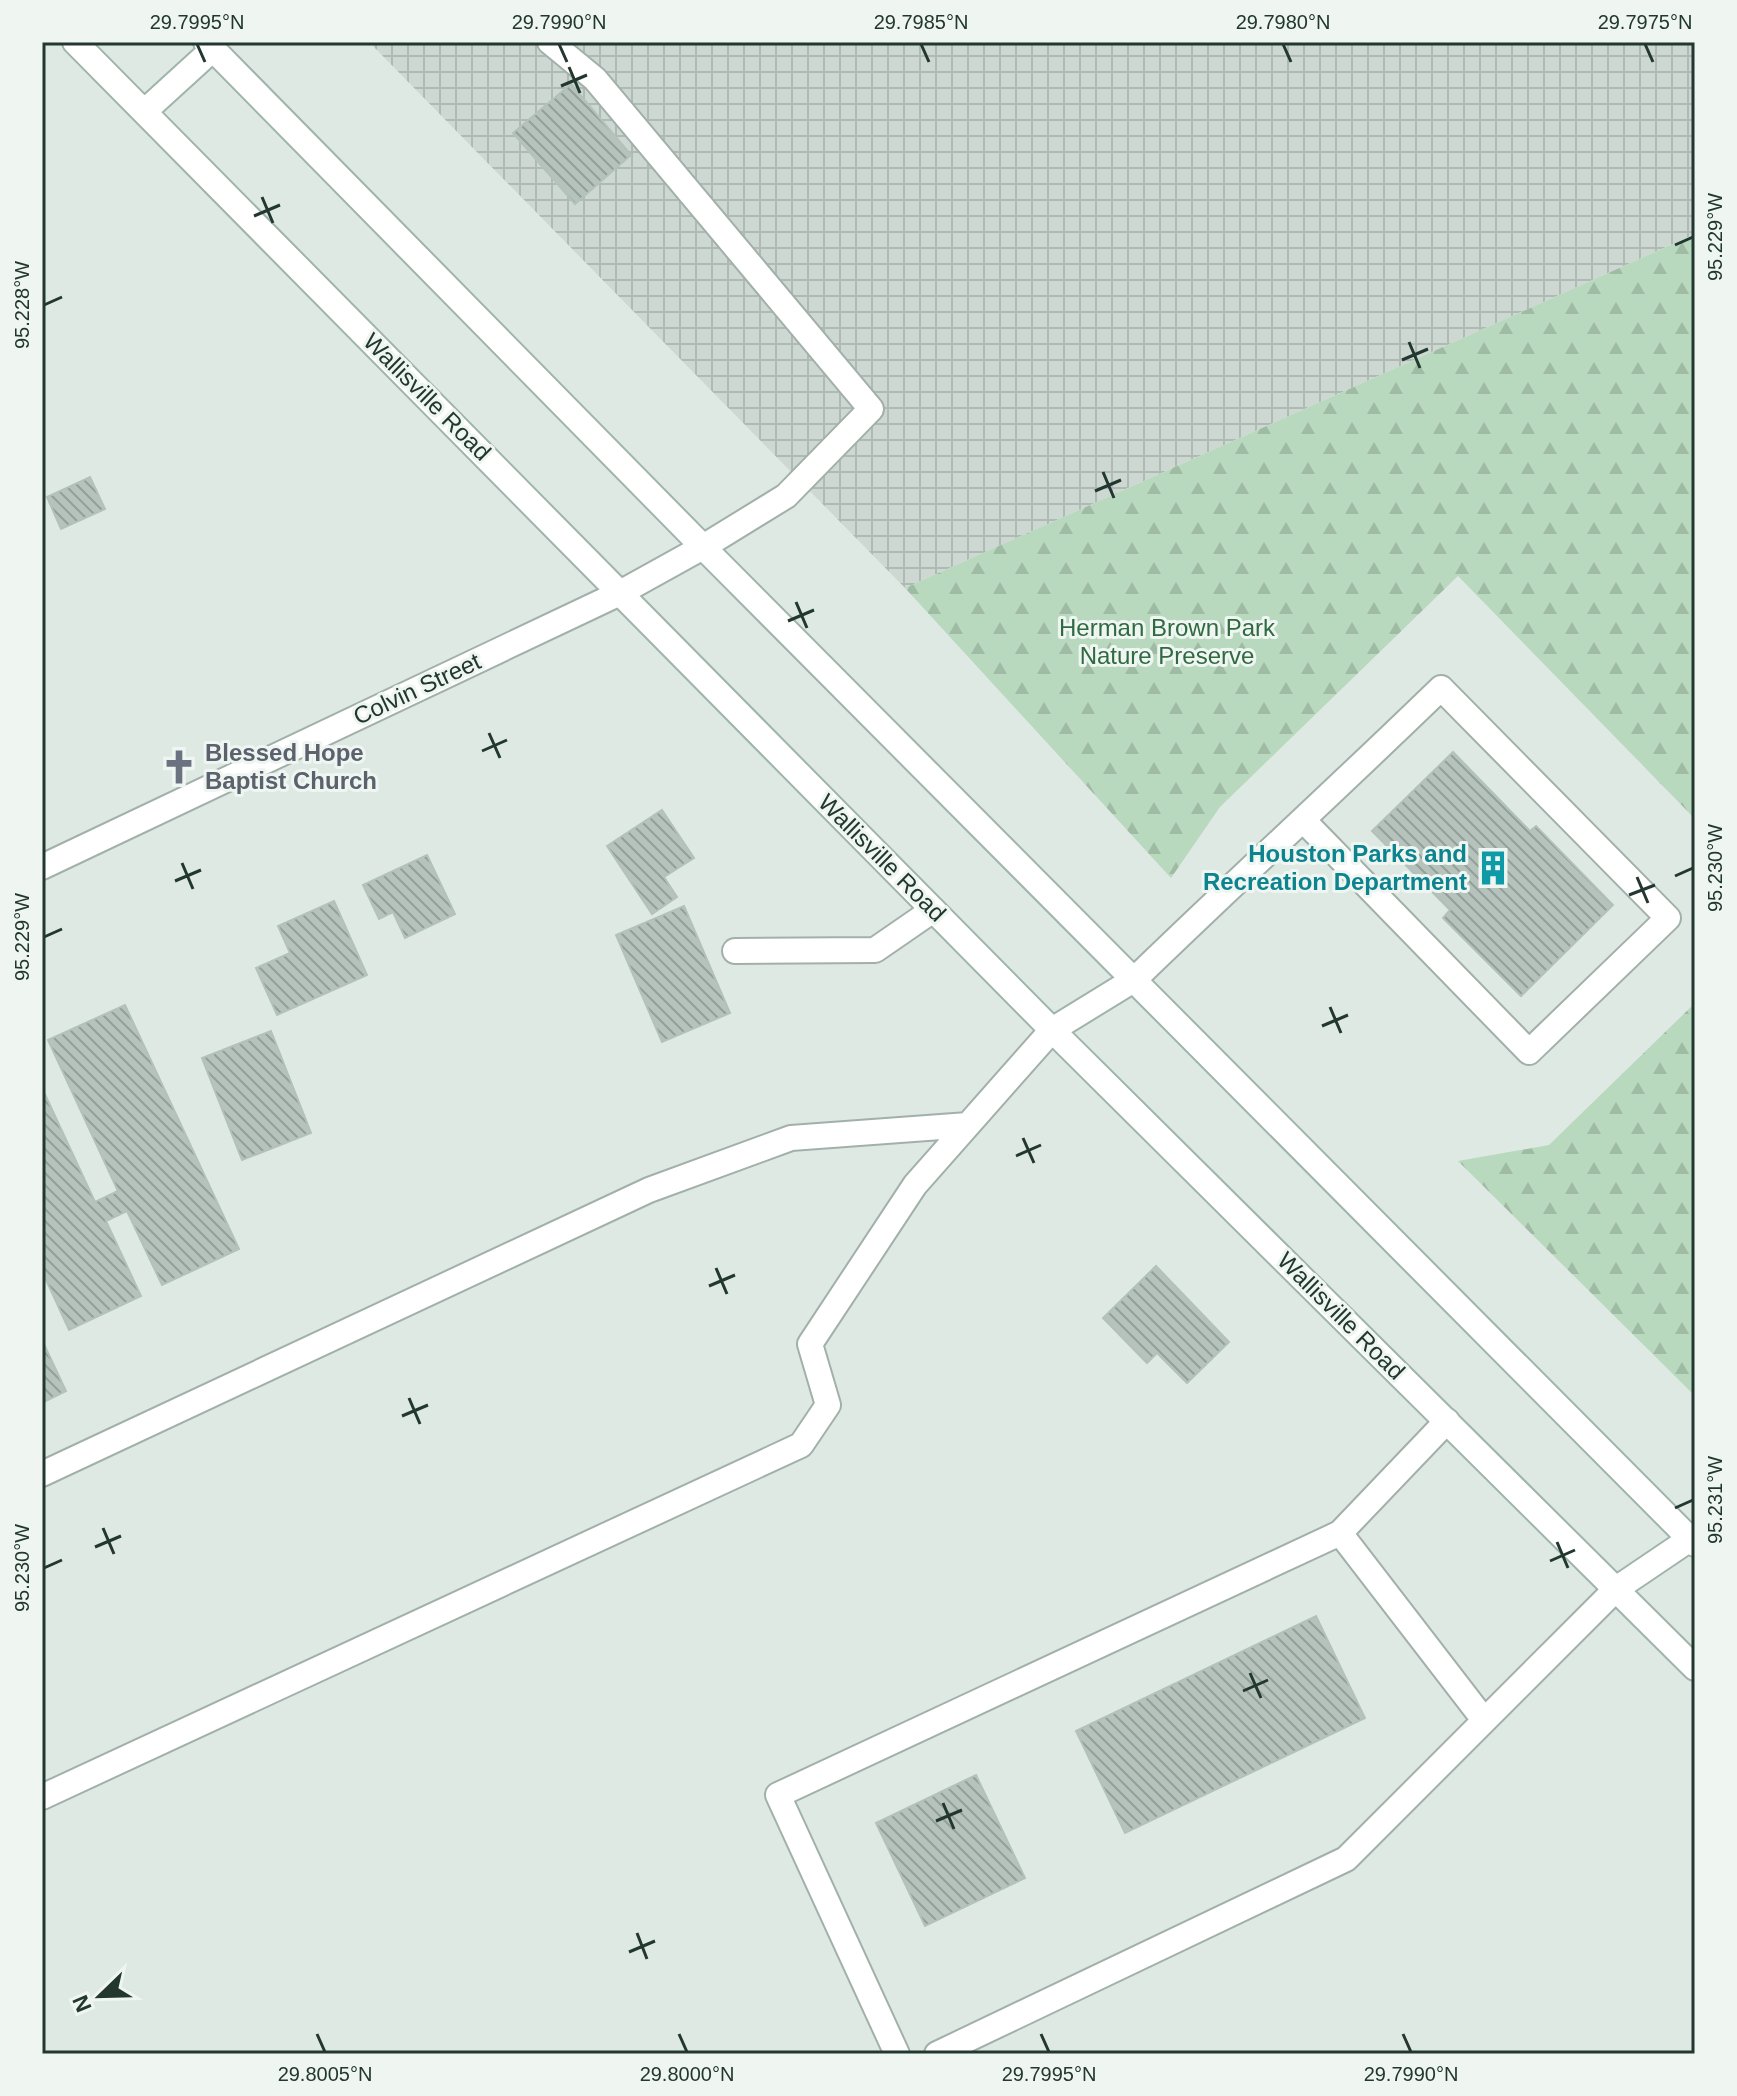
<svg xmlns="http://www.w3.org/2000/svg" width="1737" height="2096" viewBox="0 0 1737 2096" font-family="Arial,sans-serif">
  <defs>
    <pattern id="industrial-grid" width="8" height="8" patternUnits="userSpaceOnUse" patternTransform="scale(2)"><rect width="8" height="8" fill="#cdd8d2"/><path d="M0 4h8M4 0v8" fill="none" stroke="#b0bab5"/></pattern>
    <pattern id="forest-firs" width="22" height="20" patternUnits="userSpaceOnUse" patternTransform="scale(2)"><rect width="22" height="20" fill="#b9d9bf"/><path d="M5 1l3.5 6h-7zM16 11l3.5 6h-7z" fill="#9fbba4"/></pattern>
    <pattern id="building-back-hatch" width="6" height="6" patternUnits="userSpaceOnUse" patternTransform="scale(2)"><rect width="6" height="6" fill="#b5c3bc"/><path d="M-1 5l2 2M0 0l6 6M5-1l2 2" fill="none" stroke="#939f99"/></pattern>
  </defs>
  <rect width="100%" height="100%" fill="#dfe9e4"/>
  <!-- industrial -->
  <path fill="url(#industrial-grid)" d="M369 42H1695V234L905 588Z"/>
  <!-- forest -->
  <path fill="url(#forest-firs)" d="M1695 234V819L1458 576 1220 807 1171 878 905 588Z
    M1695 1003V1396L1458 1161 1549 1145Z"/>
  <!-- building -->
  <path fill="url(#building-back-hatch)" stroke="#b2c2ba" stroke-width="2" d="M571 84 631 155 575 204 513 133Z
    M90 477 105 509 61 529 47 497Z
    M1453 752 1530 831 1536 826 1613 905 1521 996 1443 918 1450 910 1372 831Z
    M662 810 694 858 664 877 677 897 652 914 607 846Z
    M427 855 455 914 405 938 393 912 379 919 363 885Z
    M334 901 367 975 277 1015 256 968 290 953 278 926Z
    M684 906 730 1013 662 1042 616 935Z
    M125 1005 239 1249 162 1285 127 1211 106 1221 141 1296 69 1330 42 1271V1088L95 1202 118 1191 48 1040Z
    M271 1031 311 1133 242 1160 202 1058Z
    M1156 1266 1229 1342 1187 1383 1157 1353 1147 1363 1103 1318Z
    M42 1340 66 1391 42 1403Z
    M1316 1616 1365 1718 1125 1833 1076 1731Z
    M976 1775 1025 1878 925 1926 876 1823Z"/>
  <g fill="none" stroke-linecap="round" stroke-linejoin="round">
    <!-- service casing -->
    <g stroke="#a2b0aa" stroke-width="28">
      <path id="service" d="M550 42 595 79 871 409 786 496 703 547
        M735 951 875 950 933 910
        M1135 979C1236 881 1340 786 1441 688L1668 918 1529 1052 1304 821
        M1447 1421 1340 1533 1484 1720
        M42 1474 649 1190 791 1138 968 1125
        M42 1797 801 1445 828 1405 810 1344 915 1185 1052 1030
        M897 2054 778 1795 1340 1533
        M937 2054 1346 1859 1616 1589"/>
    </g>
    <!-- minor casing -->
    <g stroke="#a2b0aa" stroke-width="28">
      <path id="minor" d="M42 867 620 593 703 547"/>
    </g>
    <!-- secondary casing -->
    <g stroke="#9fb4aa" stroke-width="28">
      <path id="secondary" d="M75 42 1052 1030 1695 1668
        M206 42 703 547 1695 1544
        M145 111 213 49
        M1052 1030 1135 979
        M1616 1589 1690 1539"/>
    </g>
    <!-- service -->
    <use href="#service" stroke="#fff" stroke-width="24"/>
    <!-- minor -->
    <use href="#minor" stroke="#fff" stroke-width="24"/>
    <!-- secondary -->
    <use href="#secondary" stroke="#fff" stroke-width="24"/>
  </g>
  <!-- ticks -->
  <path fill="none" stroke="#21372f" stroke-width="3" d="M197 44 205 62M559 44 567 62M921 44 929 62M1283 44 1291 62M1645 44 1653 62M569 67 580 93M561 86 587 75M262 197 273 223M254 216 280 205M1675 245 1693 237M44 305 62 297M1409 342 1420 368M1402 360 1428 349M1103 472 1114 498M1095 491 1121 480M796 602 807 628M788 621 814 610M489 733 500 758M482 751 507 740M182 863 193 889M1675 876 1693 868M1637 877 1648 903M175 881 201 870M1629 895 1655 885M44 937 62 929M1330 1007 1341 1033M1322 1026 1348 1015M1023 1138 1034 1163M1016 1156 1041 1145M716 1268 727 1294M709 1286 735 1275M409 1398 420 1424M402 1416 428 1405M1675 1508 1693 1500M103 1528 114 1554M1557 1542 1568 1568M95 1547 121 1536M1550 1561 1575 1550M44 1568 62 1560M1250 1673 1261 1698M1243 1691 1268 1680M943 1803 954 1829M936 1821 962 1810M637 1933 647 1959M629 1952 655 1941M317 2034 325 2052M679 2034 687 2052M1041 2034 1049 2052M1403 2034 1411 2052"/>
  <!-- icons -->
  <defs>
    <g id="church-bare" transform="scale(2.76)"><path d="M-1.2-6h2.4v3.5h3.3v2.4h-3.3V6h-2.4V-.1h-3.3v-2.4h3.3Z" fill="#6b7280" stroke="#eff6f2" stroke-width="2.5" paint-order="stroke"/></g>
    <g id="building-bare" transform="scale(2.76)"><path d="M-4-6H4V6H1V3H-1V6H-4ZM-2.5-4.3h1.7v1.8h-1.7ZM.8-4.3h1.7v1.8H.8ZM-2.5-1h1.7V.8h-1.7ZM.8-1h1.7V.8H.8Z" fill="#0f9aa8" stroke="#eff6f2" stroke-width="2.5" paint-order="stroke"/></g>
  </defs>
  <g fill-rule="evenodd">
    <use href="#church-bare" x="179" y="767"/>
    <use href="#building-bare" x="1493" y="868"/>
  </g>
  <g text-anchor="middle" stroke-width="6" stroke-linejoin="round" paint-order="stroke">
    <!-- street labels -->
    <g font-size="24" fill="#21372f" stroke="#eff6f2">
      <text transform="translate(427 397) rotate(45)" y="8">Wallisville Road</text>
      <text transform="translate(417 689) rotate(-25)" y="8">Colvin Street</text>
      <text transform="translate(882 858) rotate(45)" y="8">Wallisville Road</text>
      <text transform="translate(1341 1316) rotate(45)" y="8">Wallisville Road</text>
    </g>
    <!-- park labels -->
    <g font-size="24" fill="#2f6a41" stroke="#eff6f2">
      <text x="1167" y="636">Herman Brown Park<tspan x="1167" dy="28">Nature Preserve</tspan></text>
    </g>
    <!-- worship labels -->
    <g font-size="24" font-weight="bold" fill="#5b616d" stroke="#eff6f2" text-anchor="start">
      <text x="205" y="761">Blessed Hope<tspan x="205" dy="28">Baptist Church</tspan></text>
    </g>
    <!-- culture labels -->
    <g font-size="24" font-weight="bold" fill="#0d838f" stroke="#eff6f2" text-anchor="end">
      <text x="1467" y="862">Houston Parks and<tspan x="1467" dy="28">Recreation Department</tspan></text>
    </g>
  </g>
  <!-- border -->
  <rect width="1737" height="2096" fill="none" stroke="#eff6f2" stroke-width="88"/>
  <!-- north arrow -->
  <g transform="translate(100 1996) rotate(247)" stroke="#eff6f2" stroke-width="6" paint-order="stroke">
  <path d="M0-6L14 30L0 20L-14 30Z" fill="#21372f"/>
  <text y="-12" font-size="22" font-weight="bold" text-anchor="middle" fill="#21372f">N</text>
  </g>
  <rect x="44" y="44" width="1649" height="2008" fill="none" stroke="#21372f" stroke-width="3"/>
  <g font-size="20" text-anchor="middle" fill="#21372f">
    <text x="197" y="29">29.7995°N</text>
    <text x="559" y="29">29.7990°N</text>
    <text x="921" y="29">29.7985°N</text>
    <text x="1283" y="29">29.7980°N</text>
    <text x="1645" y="29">29.7975°N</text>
    <text transform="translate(1715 237) rotate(-90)" y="7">95.229°W</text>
    <text transform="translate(22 305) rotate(-90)" y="7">95.228°W</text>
    <text transform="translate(1715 868) rotate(-90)" y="7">95.230°W</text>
    <text transform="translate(22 937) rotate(-90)" y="7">95.229°W</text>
    <text transform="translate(1715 1500) rotate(-90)" y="7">95.231°W</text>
    <text transform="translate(22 1568) rotate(-90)" y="7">95.230°W</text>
    <text x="325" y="2081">29.8005°N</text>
    <text x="687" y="2081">29.8000°N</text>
    <text x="1049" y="2081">29.7995°N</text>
    <text x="1411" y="2081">29.7990°N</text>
  </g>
</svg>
